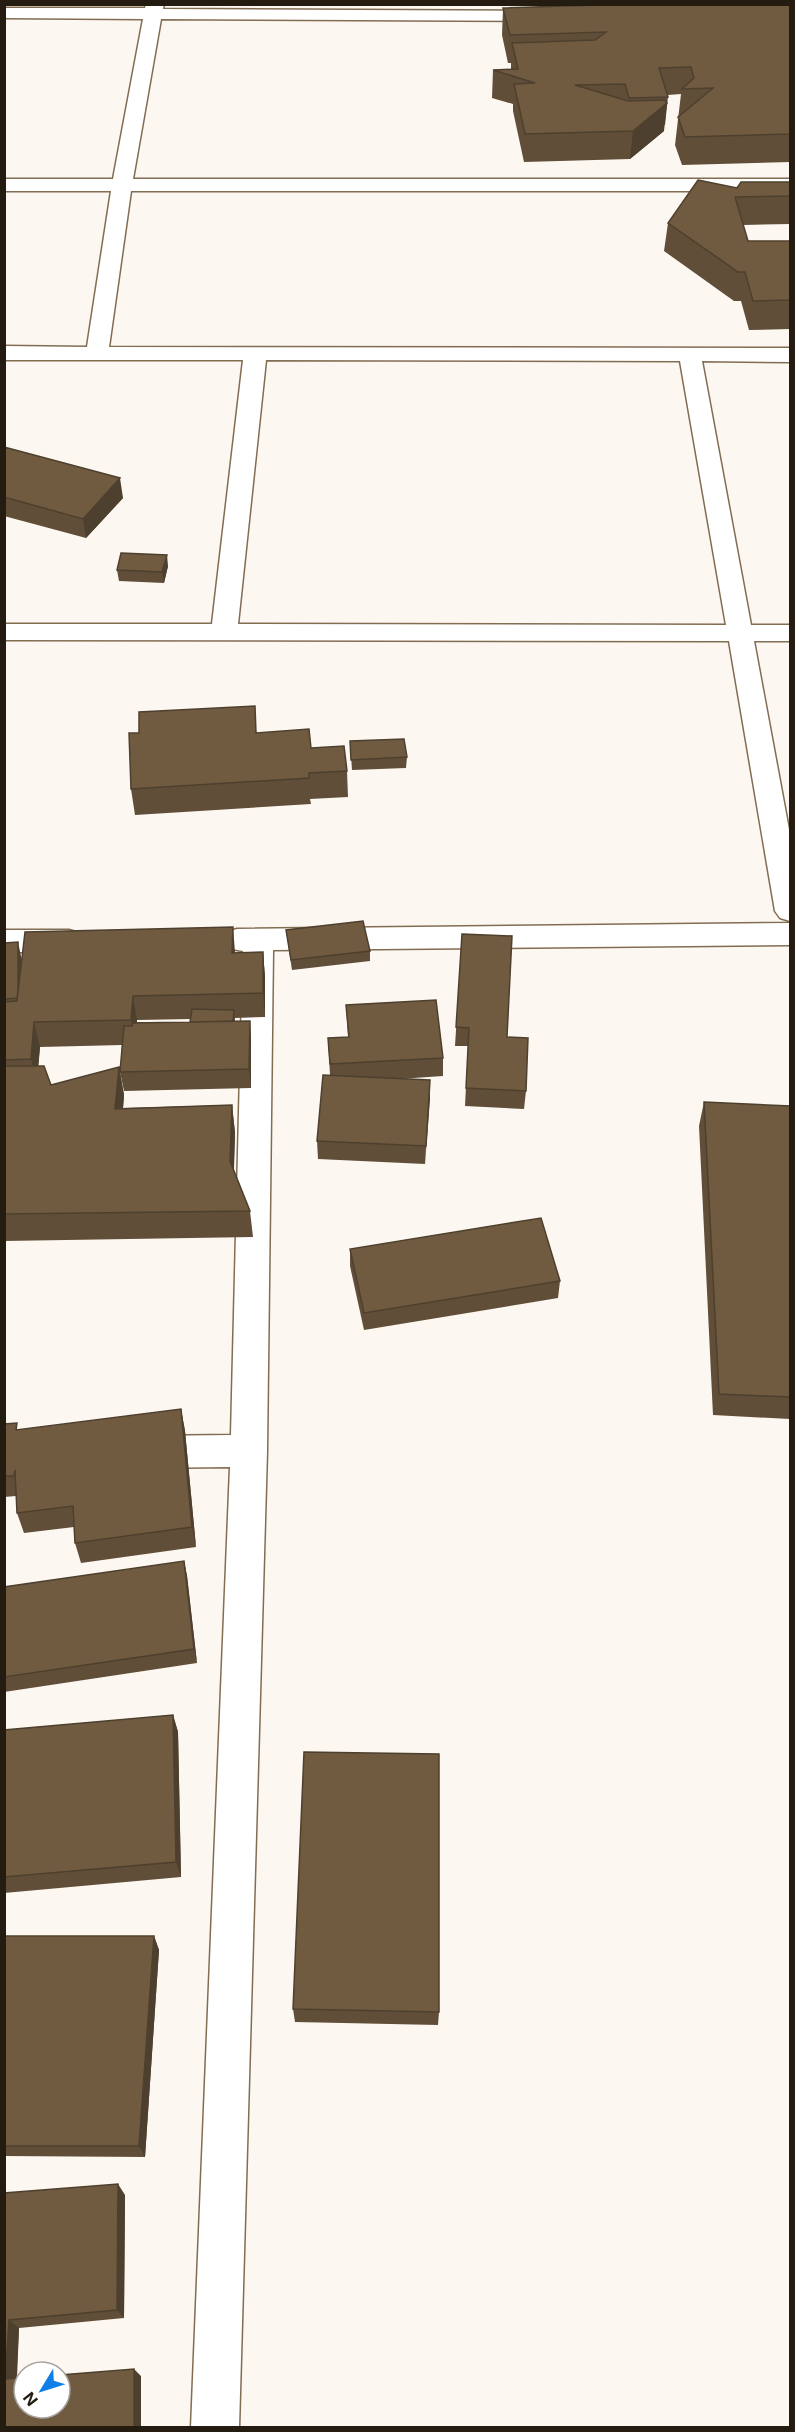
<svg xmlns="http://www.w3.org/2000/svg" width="795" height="2432" viewBox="0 0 795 2432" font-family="Inter,sans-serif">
  <rect width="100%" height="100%" fill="#fcf7f1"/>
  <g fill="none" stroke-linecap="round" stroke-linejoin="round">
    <!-- minor casing -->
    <g stroke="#826d52" stroke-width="3">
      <path id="minor" d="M146 4H164L163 9 549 11 555 12 558 16 555 20 549 21 161 19 133 179H790V191H131L109 347 790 348V362L702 361 751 625H790V641H754L790 835V921L780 918 775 911 729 641 4 640V624H212L243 360H4V346L87 347 111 191H4V179H113L143 19 4 18V8H145ZM266 360 680 361 726 625 238 624Z
        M790 923V945L273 950 267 1451 239 2428H191L230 1467 142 1468 129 1463 124 1452 129 1441 142 1436 231 1435 243 951 227 948 222 940 227 932 237 929Z
        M4 930H69L79 933 84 941 79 949 69 952H4Z"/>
    </g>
    <!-- minor -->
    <use href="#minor" fill="#fff" fill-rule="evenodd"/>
  </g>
  <!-- wall -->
  <path fill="#604e38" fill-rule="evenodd" d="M790 4V162L682 165 675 145 681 94 668 95V97L665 125H664V131L630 159 524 162 513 111V104L492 98 493 70 511 69V63H508L502 35 503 8Z
    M790 182V224L743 225 748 241H790V329L749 330 741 301H734L664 251 668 223 737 188Z
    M4 447 123 498 86 538 4 516Z
    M168 566 164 583 119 581 117 570Z
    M257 733 311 748 347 771 348 797 310 799 311 804 135 815 131 789Z
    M350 741 407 757 406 768 352 770Z
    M286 930 370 951V961L292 970Z
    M462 934 507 1037 526 1091 524 1109 465 1106 468 1046H455Z
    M4 943 22 959 263 952 265 977V1017L235 1018V1021H250L251 1039V1088L124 1091 120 1072 122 1045 40 1047 38 1066 51 1085 119 1067 124 1095 123 1108 232 1105 235 1133 234 1170 250 1211 253 1237 4 1241ZM191 1019 190 1022H137V1020Z
    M346 1005 443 1058V1076L399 1079 430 1080 425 1164 318 1159 317 1141 330 1075 328 1038 348 1037Z
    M704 1102 790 1106V1419L713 1415 699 1126Z
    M350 1249 560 1281 558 1298 364 1330 350 1266Z
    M181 1409 185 1431 196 1547 81 1563 75 1543 74 1527 24 1533 17 1513 16 1496 4 1497V1424L19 1430Z
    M184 1561 187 1576 197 1663 4 1692V1587Z
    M173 1715 178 1732 181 1877 4 1893V1730Z
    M4 1936H154L159 1950 145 2157 4 2156Z
    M293 2009 439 2012 438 2025 295 2022Z
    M4 2193 125 2195 124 2318 19 2328 17 2379 141 2376V2427H4Z"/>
  <!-- shaded-wall -->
  <path fill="#4e402e" d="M667 103 664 131 630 159 633 131Z
    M120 478 123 498 86 538 83 519Z
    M167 555 168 566 164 583 162 572Z
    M233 927 235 952 234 978 232 953Z
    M18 942 22 961 18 998Z
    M263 952 265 977V1017L263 993Z
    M133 996 137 1020 136 1044 131 1020Z
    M250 1021 251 1039V1088L249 1069Z
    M34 1022 40 1047 37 1083 31 1059Z
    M119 1067 124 1095 121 1136 115 1109Z
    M430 1080V1099L425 1164 426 1146Z
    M232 1105 235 1133 233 1188 230 1161Z
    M181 1409 185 1431 196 1547 192 1527Z
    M184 1561 187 1576 197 1663 194 1649Z
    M173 1715 178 1732 181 1877 176 1862Z
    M154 1936 159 1950 145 2157 139 2146Z
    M118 2184 125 2195 124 2318 117 2310Z
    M9 2320 19 2328 16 2386 5 2379Z
    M134 2369 141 2376V2427H134Z"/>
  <!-- building -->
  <path fill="#705b41" stroke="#4e402e" stroke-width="1.5" d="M632 4H790V134L685 137 678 117 713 88 682 89 694 78 691 67 659 68 668 97 629 98 625 84 575 85 628 101 665 100 667 103 633 131 525 134 514 84 535 83 493 70 518 69 512 43 595 40 606 32 510 35 503 8Z
    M698 180 737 188 741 182H790V196L735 197 748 241H790V300L753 301 745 272H738L668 223Z
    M4 447 120 478 83 519 4 497Z
    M121 553 167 555 162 572 117 570Z
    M255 706 256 733 309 729 311 748 344 746 347 771 309 773V778L131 789 129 733H139V712Z
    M404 739 407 757 351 760 350 741Z
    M363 921 370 951 291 960 286 930Z
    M233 927 232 953 263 952V993L133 996 131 1020 34 1022 31 1059 4 1060V1002L17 1001 25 932Z
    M462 934 512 936 507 1037 528 1038 526 1091 466 1088 469 1028 456 1027Z
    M18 942V990L17 998 4 999V943Z
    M436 1000 443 1058 330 1064 328 1038 349 1037 346 1005Z
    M192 1009 234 1010 233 1021 190 1022Z
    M250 1021 249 1069 120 1072 124 1026H132L133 1023Z
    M4 1066H44L51 1085 119 1067 115 1109 232 1105 230 1161 250 1211 4 1214Z
    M323 1075 430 1080 426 1146 317 1141Z
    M704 1102 790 1106V1397L719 1394Z
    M541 1218 560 1281 364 1313 350 1249Z
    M181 1409 192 1527 75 1543 73 1506 17 1513 15 1470 14 1476H4V1424L17 1423 16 1430Z
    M184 1561 194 1649 4 1677V1587Z
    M173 1715 176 1862 4 1877V1730Z
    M304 1752 439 1754V2012L293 2009Z
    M4 1936H154L139 2146H4Z
    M118 2184 117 2310 9 2320 5 2379 24 2378V2408H60V2375L134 2369V2427H4V2193Z"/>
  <!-- border -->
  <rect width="795" height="2432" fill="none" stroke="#251c11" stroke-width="12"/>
  <!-- north arrow -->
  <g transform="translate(42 2390) rotate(232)"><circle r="28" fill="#ffffff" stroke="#a8a4a0" stroke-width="1.5"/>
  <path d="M0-4.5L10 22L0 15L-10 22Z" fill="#107fe7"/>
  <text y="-9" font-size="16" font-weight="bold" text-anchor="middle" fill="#251c11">N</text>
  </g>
</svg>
